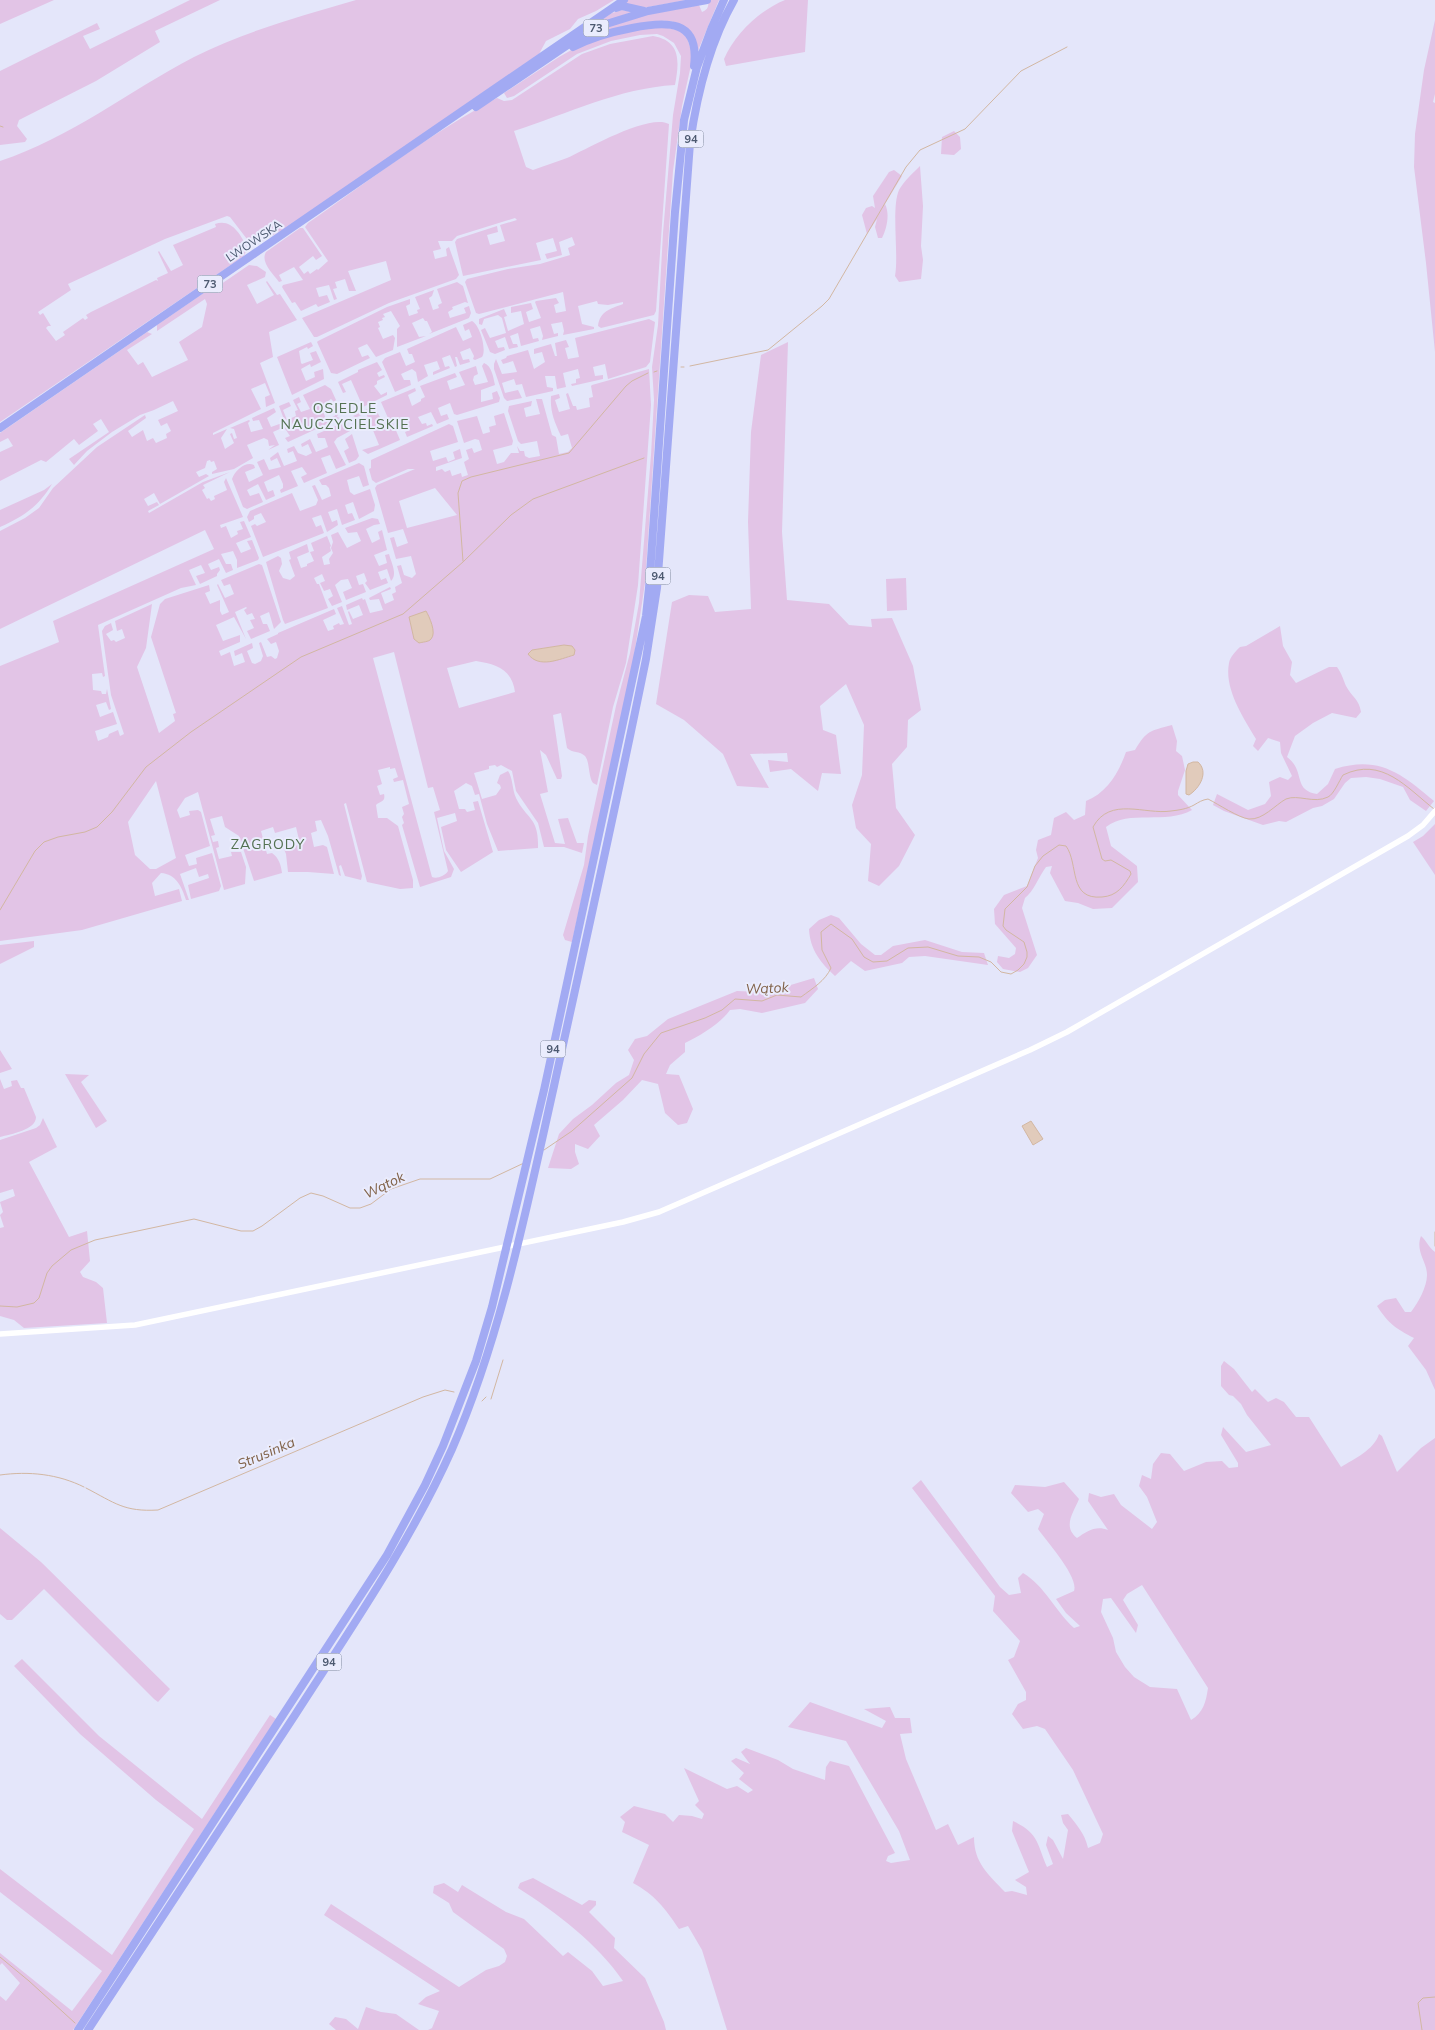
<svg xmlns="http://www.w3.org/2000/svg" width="1435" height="2030" viewBox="0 0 1435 2030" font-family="Mulish,sans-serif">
  <rect width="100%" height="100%" fill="#e4e6fa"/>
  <!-- green -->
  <path fill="#e2c4e6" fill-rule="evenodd" d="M0 0H54L0 24Z
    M190 0H220L155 31 160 42 96 81 19 120 17 126 27 139 25 142 0 145V71L97 23 100 29 83 36 90 49Z
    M356 0H614L596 11 578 19 570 29 546 41 539 54 283 230 254 245 250 243 230 217 227 216 165 239 68 284 71 290 38 312 40 315 43 313 51 326H48L46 328 56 341 65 335 63 332 83 318 85 320 88 318 86 315 91 312 156 280 158 281 157 278 168 273 158 252 159 251 171 271 183 265 173 245 216 227 215 224C231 218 241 234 247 248L244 256 0 422V161C70 138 129 91 194 57 246 31 301 16 356 0Z
    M627 0H687L643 8 623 4Z
    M708 0H719L697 53C693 46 684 28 678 24 664 13 606 33 587 35L629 18 699 5 702 12C708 10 709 6 708 0Z
    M785 0H808L805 52 726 66 724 59C735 34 760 10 785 0Z
    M622 10 632 12 592 26 612 13Z
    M1435 20V94L1433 102 1435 103V352L1426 263 1414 167 1415 134 1424 70Z
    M654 25 681 31 687 38 693 56 682 106 673 171 645 583 633 663 572 942 565 940 563 935 584 865 588 836 616 706 630 653 639 603 651 455 654 400 652 367 658 325 663 233 673 115 680 73 681 56 674 43 663 36 657 34 640 35 611 41 577 54 514 96 507 98 504 93 559 57 584 43Z
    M653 36C682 41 679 63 675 85 619 88 567 114 514 131L526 167 533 170C544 166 556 162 567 158 587 149 649 113 669 124L656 311 654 315 601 328 598 326C600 311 610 309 623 304V302L608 305 598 304 597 301 578 306 582 324 594 327V329L563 335 564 331 562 322 551 324 554 334 558 333V336L542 340 543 336 540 326 530 329 533 339 538 338 539 341 521 346 518 333 510 336 513 344H517L518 347 509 349 505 337 495 341 498 348 504 347 505 350 495 354 490 352 481 330 485 328 490 338 506 333 502 318 498 315 484 319 482 325 479 324V319L504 309 507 316 504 317 508 331 524 324 521 311 511 313V307L531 303 533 309 526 312 529 322 541 318 535 302 536 301 556 298 559 303 554 305 556 313 566 311 563 292 479 314 476 313 465 282 467 279 508 269 540 264 570 255 568 248 575 245 572 237 559 242 562 255 547 259 545 254 557 251 553 238 536 243 541 260 463 276 455 242 457 239 497 226 498 232 487 235 490 245 505 241 500 225 517 220 515 218 457 236 452 241H438L441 249 433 251 435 259 447 256 446 249 449 247 459 275 456 279 389 303 317 337H314L302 318 391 280 386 261 348 271 356 291H349L345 279 335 282 337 288 333 289 337 299 334 300 329 285 316 288 319 297 327 295 330 302 318 307 316 304 301 311 295 302 292 303 282 287 283 285 303 280 294 267 279 275 282 281 279 282C273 274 260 262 266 252L300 228H303L322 256 316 260 313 256 299 267 304 274 308 271 310 274 317 269 318 270 328 261 305 227 308 223C370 180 431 133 497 98L504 101 512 100 582 54 610 44Z
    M954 131 960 137 961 149 954 155 941 154 942 137Z
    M920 166 923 206 921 246 923 260 921 279 899 282 895 276C899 255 891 208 899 190 904 181 913 173 920 166Z
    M894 170 902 176 885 204C890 214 887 228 882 238H878L875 227 877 219 867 234 862 215 866 208 872 206 875 208 873 196 889 172Z
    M249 265 257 266 266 272 265 277 247 285 257 304 274 295 266 282 267 281 277 295 280 294 297 320 269 332 273 357 260 363 275 403 266 407 265 397 270 395 265 383 251 389 261 409 213 433V435L227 429 221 438 225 449 234 443 230 434 232 433 234 439 237 438 234 429 230 428 249 420 250 421 248 423 251 432 263 429 259 420 253 421 252 418 274 408 276 412 267 418 271 427 285 422 279 406 289 402 291 406 283 410 287 420 296 416 295 411 298 410 293 400 299 397 301 402 297 404 301 412 310 409 303 395 325 385 331 389 336 400 334 402 331 399 321 406 326 419 335 416 332 406 336 404 339 412 337 417 340 418 288 442 285 438 290 436 284 427 273 432 279 445 268 450 275 445 269 446 268 440 264 438 247 445 253 458 234 469 212 474V472L217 469 214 461 211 462 210 460 207 461 205 468 196 472 199 477 206 474 209 476 160 504 154 493 144 499 148 506 157 502 159 505 148 511 149 513 203 482 230 472 203 485 205 488 202 490 207 499 209 498 211 501 215 499 214 496 227 490 224 482 226 478 243 517 220 525 221 528 226 526 231 538 238 534 237 531 243 529 240 522 244 521 251 537 236 543 241 553 251 549 247 541 252 540 259 558 258 560 237 568V560L233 551 221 554 226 564H231L233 570 226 573 219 559 208 564 211 570 219 567 220 570 217 574V576L200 584 196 576 205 573 201 565 189 570 196 585 181 588 98 625 105 676 103 677 102 673 92 674 93 690 101 691 102 694H106L107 689 111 709 109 710 106 702 96 705 100 717 113 712 117 724 95 731 98 741 108 737 109 734 118 730 120 736 124 734 111 695 102 631 105 626 111 623 113 630 106 634 111 641 114 640 116 642 125 638 122 629 117 631 115 621 152 604 146 648 137 667 159 733 175 721 173 714 176 713 151 637 160 604 165 599 209 585 210 591 205 593 210 604 220 600V611L222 615 229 612 217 585 218 584 225 598 234 594 230 584 224 586 221 580 259 564 262 565 281 622 274 629 269 612 260 616 263 624H267L270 631 251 639 247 631 254 628 250 620 255 619 252 613 247 615 244 610 247 608 246 607 235 612 246 639 234 617 216 625 223 641 240 635V642L219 651 221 656 230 652 234 666 245 662 242 653 235 656 234 651 252 643 253 648 247 651 252 663 255 664 261 661 263 656 259 643 261 642 267 657 271 656 275 659 277 658 279 651 276 642 271 644 267 639 278 634V633L334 609 336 614 323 620 328 631 334 629 333 626 339 623 340 625 344 624 337 608 342 606 349 625 352 624 348 612 349 611 353 619 363 615 359 605 347 610 346 605 362 598 363 600 365 599 370 613 383 610 379 599 370 600 369 598 390 587 391 589 381 593 385 604 394 600 392 594 396 592 395 587 402 583 397 566 401 565 404 575 412 578 416 574 411 556 396 559 390 538 394 537 397 547 408 543 403 529 388 533 375 488 377 485 415 469H408L376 483 372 480 369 469 371 468V460L449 424 453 426 458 442 430 451 433 461 446 457 448 462 455 459 453 452 460 449 462 458 436 467V471L442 469 445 472 450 470 452 476 461 473 462 477 468 475 464 462 469 459 466 450 472 448 474 453 482 450 479 440 475 439 464 443 457 421 477 416 483 434 490 432 489 427 496 425 494 416 504 413 513 441 512 445 493 450 497 464 504 462 511 453H519L517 446 520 451H524L525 456 529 458 540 456 537 441 521 444 518 441 508 411 509 406 532 401 531 406 524 408 526 417 540 414 536 399H542L552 435 556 437 559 454 568 452 572 448 568 434 561 436C554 421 550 411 551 396L559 394 560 398 555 400 559 412 570 409 566 394 568 393 573 406H576L577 410 590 407 589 398 593 397 591 386 592 385 649 369 651 405 638 585 626 663 613 707 597 785 593 783C588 776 590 762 585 756 580 751 572 753 567 748L561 713 553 715 562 776 561 779H557L546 755 540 750 548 792 540 794 555 843 565 844 558 819 568 818 577 843H584L582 853 564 847H544L538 823 516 791 512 771 501 765 497 767 495 765 489 766V769L474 773 482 799 496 795 501 788 500 785 497 783 500 775 508 771C513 778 512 789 516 798 527 820 539 817 538 848L498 851 487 824 479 794 475 795 472 786 466 783 454 791 459 809H465L467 812 475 810 473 802 478 801 493 852 461 872 446 850 441 827 457 821 455 813 437 818 444 851 454 869 451 877 420 887 402 825 404 823 402 817 404 814 402 807 409 804 403 780 394 782 393 779 398 777 395 768 390 769V767L378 770 382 784 377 786 380 795 384 794C386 802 380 801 376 805L378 818H387L398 826 413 880V888L400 889 367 882 346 803 344 804 362 876 361 880 345 876 341 865 339 866 341 876 339 875 328 836 321 820 315 821 317 831 311 833 314 847 323 845 327 847 334 874 308 872H288L286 854 281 842 286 837 288 846 293 847 300 844 296 827 275 833 273 827 261 831 267 854 272 853C279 858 281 865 282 873L254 881 239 836 225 827 222 816 210 819 215 835 211 836 213 842 218 841 219 847 216 848 219 859 232 856 231 852H241L246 867 245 884 224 890 198 792 185 798 177 810 180 818 190 815 189 811 198 810 201 812 210 846 185 855 189 866 197 864 196 858 212 853 221 886 219 891 191 899 188 885 209 878 208 874 199 877 196 868 180 874 189 900H186C182 887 176 874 161 873L152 883 155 896 179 889 182 901 82 930 0 941V666L59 642 53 621 214 549 205 530 0 629V531L25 518 39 508 53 488 97 447 145 415 146 418 128 431 132 437 143 430 147 441 153 438 156 443 167 438 166 434 171 431 167 423 161 426 158 420 178 411 173 401 154 410 140 415 112 432 87 451 74 465 69 459 109 432 101 419 93 424 98 431 79 445 74 439 46 462 41 460 0 481V452L13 446 8 438 0 442V433L147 332 152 334 127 350 138 365 143 362 152 377 188 360 179 342 202 327 207 304 205 299 157 331V325L208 290 211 291ZM435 488 457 515 407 528 399 501ZM564 645 574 655 542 662 532 650ZM394 652 428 788 433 787 440 810 434 812 448 871C445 876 437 879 432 877L373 658ZM476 661C496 664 512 669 515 692L459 708 447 668ZM156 781 176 858 156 869H150L135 855 128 822Z
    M457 282 463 286 468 303 465 302 452 307 453 309 448 312 450 318 466 313 464 308 469 306 471 313 469 318 429 334 432 332 427 321H425L423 318 412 323 419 337 426 336 397 347V329L400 326 391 311 383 314 385 317 382 318 383 320 378 322 380 327 378 328 383 339 393 335 395 338 393 350 376 357 367 344 358 348 362 357 368 355 370 358 337 374 331 373 317 342 318 341 387 307 410 299V304L406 306 409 316 418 313 417 310 420 309 415 297 434 290 432 296 429 298 433 310 439 308 438 305 442 303 437 289Z
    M649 319 655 322 650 362 646 367 608 379 605 364 593 367 595 376 603 375V379L572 386 571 384 576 383V379L580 378 578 369 563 373 566 387 557 389 555 376H545L547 387 553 388V391L526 397 522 384 516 385 514 379 502 383 505 393 518 390 522 398 507 401 504 398 494 369V364L496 359 502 374 517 372 513 361 503 364 501 360 506 358 507 356 528 350 534 369 545 362 542 352 534 354V349L551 344 555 356H557L555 343 566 340 569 347 565 348 568 359 579 357 575 338Z
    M472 321C480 325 487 350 482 357L475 360 473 359 474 356 470 348 460 352 463 360 469 359 470 362 460 365 457 357H455L457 366 455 367 450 355 442 358 445 367 449 366 450 368 433 375V372L440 369 437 361 424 365 428 376 418 382 416 372 412 369 401 374 404 380H410L411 385 395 392 382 362 385 358 400 352 406 366 415 362 412 354H409L407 349 456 327 463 341 472 337 469 329 465 331 463 325Z
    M311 342 313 346 308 349 307 347 299 351 301 363 302 364 313 360 310 353 316 351 321 362 311 367 310 364 301 369 306 381 315 377 314 372 323 369 324 379 292 395 277 357Z
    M788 342 782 532 787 600 829 604 849 625 872 627 871 619 892 618 913 666 921 710 908 720 907 747 892 764 896 808 915 835 899 866 879 886 868 881 871 844 856 828 852 805 862 775 864 725 846 684 820 706 823 730 836 735 841 774 822 773 818 791 791 769 770 772 768 760 788 762 787 753 750 754 769 788 737 786 723 754 684 720 656 704 672 602 689 595 708 596 715 612 751 609 748 522 751 432 761 355Z
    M377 362 382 370 377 373 379 377 384 375 385 377 377 381V384L374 386 381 395 387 392V395L363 407 351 380 342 384 346 392 343 393 338 382 358 372V370Z
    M484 363C492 366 493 377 495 385L481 390V402L493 399 492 393 497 391 500 398 499 402 457 415 454 414 450 403 438 408 441 416 447 414 449 419 437 424 431 412 418 417 422 424 426 423 427 426 432 424 433 426 407 437 405 432 410 430 407 423 399 424 396 419 392 421 400 440 368 454 362 450 379 445 366 413 357 417 353 422 355 417 353 416 374 406 382 421 388 418 381 402 415 388 416 391 408 395 412 406 421 401V399L425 397 420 386 455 373 457 377 447 381 450 390 465 385 459 372 476 366 478 374 474 376 473 380 475 385 488 382 482 366Z
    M345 422 350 431 337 438 334 442 346 465 336 469 330 455 321 458 327 473 304 483 301 477 307 474 302 467 291 471 298 486 281 493 280 490 283 488V484L279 475 264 482 268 492 273 490 275 496 266 500 258 484 247 490 250 496 259 493 263 502 247 509 243 507 232 479C235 470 246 461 254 465L255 468 245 472 249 482 263 475 257 462 264 459 269 470 281 467 277 458 271 461 270 458 278 452 284 466 297 461 293 451 288 453 287 449 294 446 298 453 306 456 312 453 308 444 302 447 301 444 310 439 316 452 328 447 325 438H318L317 434Z
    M352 434 359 456 356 460 349 463 344 451 349 448 345 439Z
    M359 463 364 466 369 485 363 487 359 476 347 480 350 492 354 495 370 489 375 505 374 511 359 519 353 502 345 505 348 514 352 513 355 520 342 525 337 509 328 512 332 522 337 520 338 525 327 532 321 515 312 518 316 527 321 525 324 533 263 557 251 526 255 524 257 526 266 522 261 513 254 516V519L249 522 247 517 250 511 292 493 300 511 316 505 318 500 312 486 315 485 322 500 331 496 329 488 326 485H322L319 480Z
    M52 484C39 506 23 517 0 527V510L44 490Z
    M372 518 378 519 380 524 374 525 366 529 372 543 380 539 378 532 382 530 387 550 374 555 379 566 387 563 385 555 389 554C391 562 398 574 391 581L387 569 378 572 381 580 386 578 388 583 370 590 365 583 367 581 364 573 356 576 359 585 363 584 366 592 346 600 343 592 352 588 348 579 341 580 335 585 342 602 332 606 328 599 333 596 330 589 324 591 320 583 325 581 322 574 314 578 317 584H319L328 608 285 624 283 620 266 562 278 556 281 558 282 564 279 571 283 578 290 580 295 576 289 560 291 559 289 552 307 544 309 552 297 557 301 568 307 566V564L314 561 310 552 314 551 311 543 327 536 331 546 330 547 331 551 322 557 324 565 330 564 329 559 333 553 331 548 333 542 331 535 338 532 347 548 361 541 357 532 348 533 345 528Z
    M906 578 907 610 887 611 886 579Z
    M1280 626 1283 646 1292 662 1290 675 1296 683 1329 667H1337C1342 674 1343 679 1346 686 1352 697 1359 699 1361 712L1356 718 1332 713 1313 723 1295 736 1287 757C1306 771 1292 790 1317 794L1328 784 1335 769C1379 755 1402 774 1434 801L1426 811 1410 800 1403 787 1380 779 1366 777 1351 778 1345 783 1334 799 1322 806 1313 808 1286 822 1279 821 1263 825 1224 811 1213 805 1217 794 1248 810 1265 804 1271 796 1269 782 1280 777 1288 780 1292 776 1281 753 1280 742 1268 738 1258 751 1253 746 1256 739C1243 717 1224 689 1229 663 1230 657 1236 651 1240 647L1246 646Z
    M1172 725 1177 741 1176 751 1182 756 1185 770 1178 791V795L1192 810C1166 825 1129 809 1106 827L1111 846 1137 866 1138 882 1112 908 1093 909 1078 903 1065 901 1050 873 1052 866 1046 867C1038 878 1034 891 1025 898L1022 908 1037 955 1028 968 1020 972 1003 969 997 962 998 956 1009 958 1015 954 1016 948 995 924 994 909 1004 895 1027 886 1038 858 1036 850 1038 840 1051 835 1054 818 1066 812 1074 820 1085 815 1086 801C1107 793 1119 772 1126 752L1135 750C1147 730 1150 731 1172 725Z
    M1435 824V875L1413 842 1423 836Z
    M831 915 839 918 861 944 875 955H881L893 946 925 940 962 952 984 953 988 965 925 956 909 957 902 963 865 971 851 961 835 976C821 963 810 950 809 929L819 920Z
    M34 941V947L0 964V945Z
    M814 978 818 989 805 1003 762 1013 740 1009 730 1010C721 1023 700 1036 685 1043V1052L670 1065 666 1074 679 1075 693 1109 687 1123 678 1125 665 1113 658 1084 642 1080 623 1100 594 1125 600 1136 588 1149 575 1144V1152L579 1164 571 1169 548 1168 559 1134 573 1119 592 1105 616 1083 629 1075 634 1060 628 1050 635 1039 647 1036 668 1019 737 991 759 992 784 987Z
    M0 1050 12 1069 0 1073Z
    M65 1074 89 1075 81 1082 107 1121 96 1128Z
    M0 1079 4 1089 12 1086 11 1081 17 1080 21 1088H24L36 1117C36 1130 11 1134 0 1137Z
    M43 1118 57 1147 29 1162 69 1237 87 1231 90 1261 80 1272 83 1277 96 1282 103 1288 107 1323 24 1328 14 1320 0 1316V1228L4 1227 0 1215 3 1212 0 1202 15 1196 13 1189 0 1193V1140L36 1128 40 1125Z
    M1421 1236C1427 1241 1428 1247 1435 1252V1390L1426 1370 1408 1346 1414 1338C1395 1328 1389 1324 1377 1306L1385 1300 1396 1298 1405 1312H1411C1418 1303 1427 1287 1427 1275 1427 1261 1415 1252 1421 1236Z
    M1224 1361 1234 1369 1252 1392 1255 1389 1268 1402 1276 1398 1284 1402 1296 1417H1309L1341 1467C1354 1459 1374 1450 1379 1434L1382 1436 1397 1472 1421 1448 1435 1438V2030H727L702 1950 688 1926 679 1929C665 1908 655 1895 633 1883L649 1845 622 1832 625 1822 620 1817 634 1806 665 1814 673 1822 679 1815 692 1816 702 1819 704 1814 695 1805 699 1801 684 1768 727 1789 737 1786 748 1793 753 1790 739 1779 744 1773 731 1761 736 1758 750 1764 741 1752 746 1748 778 1760 793 1769 825 1780 826 1767 830 1761 849 1766 895 1853 888 1856 886 1861 891 1863 910 1860 899 1831 846 1741 788 1727 810 1702 882 1728 886 1721 864 1709 890 1707 895 1718H910L912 1733 900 1734 906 1759 936 1830 948 1824 958 1845 974 1837C974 1863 988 1874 1005 1892L1012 1891 1027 1895 1026 1887 1015 1880 1029 1872 1012 1831 1013 1821C1039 1833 1037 1844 1047 1867L1053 1864 1046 1845 1048 1836 1053 1840 1063 1859 1068 1830 1063 1823 1061 1815 1068 1814C1077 1825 1085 1834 1088 1848L1100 1843 1103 1834 1073 1770 1045 1729 1037 1726 1023 1729 1012 1714 1018 1704 1026 1700V1692L1008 1660 1014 1657 1020 1641 993 1611 995 1596 912 1488 921 1480 1000 1587 1009 1595 1021 1593 1018 1578 1023 1573C1045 1586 1055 1611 1074 1628L1080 1626 1066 1613 1056 1599 1074 1591C1079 1577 1047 1542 1038 1529L1044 1514 1038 1509 1028 1512 1011 1493 1015 1485 1045 1487 1064 1482 1079 1499C1074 1512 1062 1526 1077 1538 1087 1531 1096 1525 1108 1530L1088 1501 1089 1493 1101 1497 1114 1494 1121 1505 1152 1529 1157 1522 1147 1497 1139 1486 1142 1475 1151 1479 1153 1464 1161 1453 1170 1454 1184 1471 1206 1462 1222 1461 1229 1468 1238 1467V1463L1221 1435 1223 1427 1246 1452 1271 1445 1247 1415 1241 1404 1233 1396 1229 1395 1221 1386V1366ZM1142 1585 1208 1688C1206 1702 1203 1713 1191 1720L1177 1689 1150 1687 1134 1677 1125 1667 1116 1652 1113 1638 1101 1612 1103 1599 1111 1598 1136 1633 1138 1625 1123 1600 1127 1594Z
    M0 1528 41 1562 170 1689 158 1702 154 1699 44 1589 12 1620H7L0 1614Z
    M22 1659 99 1736 202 1819 270 1715 276 1719 73 2030H0V1996L6 2001 20 1983 2 1963 0 1965V1953L72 2011 102 1971 0 1892V1869L112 1955 194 1829 156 1800 80 1734 14 1666Z
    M533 1878 582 1905 589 1900 596 1901V1905L589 1912 615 1938 614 1948 645 1978 664 2022 666 2030H428L432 2028 439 2011 418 2004 426 1997 440 1991 324 1915 331 1904 459 1987 486 1970 499 1966 505 1962 507 1956 504 1949 453 1912 449 1903 433 1893 434 1886 444 1883 458 1892 462 1885 506 1912 524 1919 563 1956 568 1952 592 1971 603 1986 623 1981C597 1943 557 1913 518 1888L520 1883Z
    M366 2007 381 2012 396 2014 419 2030H336L329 2024 335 2017 346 2019 358 2029Z"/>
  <!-- water -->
  <path fill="#e1cbbb" stroke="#d2b7a2" d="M426 611C429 616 437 633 431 639 429 642 422 642 419 643L414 639 409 617Z
    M564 645 572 646 575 650 574 655C560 659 539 669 528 654L532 650Z
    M1193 762H1198C1209 772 1200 788 1189 795L1186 794V771L1188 764Z
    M1031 1121 1043 1139 1033 1145 1022 1126Z"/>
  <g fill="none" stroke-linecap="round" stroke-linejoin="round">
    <!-- stream -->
    <path stroke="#d2b7a2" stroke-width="1" d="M0 126 3 127
      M690 366 768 350 822 306 829 299 906 167 920 150 965 129 1021 71 1067 47
      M681 367H684
      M654 372 657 371
      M463 561 458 493 462 481 471 477 569 453 626 386 632 381 648 373
      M0 910 35 851 44 842 58 837 85 832 97 827 112 812 146 767 191 732 301 657 403 614 463 562 511 515 533 499 644 458
      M544 1150 572 1131 632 1078 644 1054 661 1033 705 1018 722 1010 735 999 762 1001 777 995 801 997C813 988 825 981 831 968L822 950 821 932 831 924 852 939 864 957 873 962 887 961 908 948 928 947 958 956 979 957 991 962 1001 972 1011 974 1018 970 1024 964 1027 957V952L1024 942 1006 930 1003 926 1005 909 1027 887 1035 866 1043 856 1059 845 1066 846C1079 864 1068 900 1102 897 1117 896 1124 886 1131 874L1130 871 1111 860 1105 861 1102 859 1093 827C1110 796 1145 815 1171 811 1179 810 1187 809 1194 805 1199 802 1202 800 1208 799 1218 804 1239 818 1249 819 1263 820 1275 805 1286 799 1298 794 1314 804 1328 797 1334 794 1339 781 1343 775 1382 756 1407 788 1434 809
      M1435 1232V1246
      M0 1306 17 1307 34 1303 39 1298 47 1273 52 1266 71 1250 95 1240 194 1219 241 1231H253L262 1226 300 1198 311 1193 323 1196 350 1208H360L371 1204 391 1189 420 1179H490L524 1163
      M491 1399 503 1360
      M482 1401 486 1397
      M0 1475C29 1471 58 1474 84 1487
      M86 1488C115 1503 124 1512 158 1510L423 1397 445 1390 454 1392
      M0 1957 29 1981 75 2023
      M1422 2030 1418 2003 1423 1998 1435 1997"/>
    <!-- tertiary -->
    <path stroke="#fff" stroke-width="5.5" d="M0 1334 135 1325 623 1222 659 1212 1030 1050 1067 1032 1408 836 1423 825 1435 811"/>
    <!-- primary -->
    <path stroke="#a2aaf3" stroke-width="8" d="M616 8 622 6 644 11
      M573 47C592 37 611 32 632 28 666 21 700 19 694 66
      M476 107 581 36 603 25 648 11 707 0
      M0 428 624 0
      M78 2030 387 1555 425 1485 443 1446 476 1361 492 1307 544 1090 646 616 649 588 675 212 684 120 697 67 712 27 724 0
      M88 2030C157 1925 226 1820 295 1715 351 1628 410 1543 452 1449 501 1337 527 1206 554 1086 585 944 617 802 646 659L657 588 690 143C697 94 709 44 734 0"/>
  </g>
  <g text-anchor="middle" stroke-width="4" stroke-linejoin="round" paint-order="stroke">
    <!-- shield labels -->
    <g fill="#eaecfd" stroke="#7b859a" stroke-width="1">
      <rect x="583.5" y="19.5" width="25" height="17" rx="4"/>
      <rect x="678.5" y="130.5" width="25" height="17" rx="4"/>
      <rect x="197.5" y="275.5" width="25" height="17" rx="4"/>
      <rect x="645.5" y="567.5" width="25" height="17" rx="4"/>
      <rect x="540.5" y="1040.5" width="25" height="17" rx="4"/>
      <rect x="316.5" y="1653.5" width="25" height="17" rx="4"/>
    </g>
    <g font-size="11" font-weight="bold" fill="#4c5970">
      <text x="596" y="32">73</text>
      <text x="691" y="143">94</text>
      <text x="210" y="288">73</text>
      <text x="658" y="580">94</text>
      <text x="553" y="1053">94</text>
      <text x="329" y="1666">94</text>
    </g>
    <!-- street labels -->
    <g font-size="12" fill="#4c5970" stroke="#eaecfd">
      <text transform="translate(254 241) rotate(-34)" y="4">LWOWSKA</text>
    </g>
    <!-- neighbourhood labels -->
    <g font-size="14" letter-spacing="1" fill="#547252" stroke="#eaecfd">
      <text x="345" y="413">OSIEDLE<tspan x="345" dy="16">NAUCZYCIELSKIE</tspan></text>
      <text x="268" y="849">ZAGRODY</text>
    </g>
    <!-- water labels -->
    <g font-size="14" font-style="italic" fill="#816248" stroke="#eaecfd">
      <text transform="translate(767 988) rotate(-3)" y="5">Wątok</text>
      <text transform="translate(384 1185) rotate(-26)" y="5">Wątok</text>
      <text transform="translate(266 1453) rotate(-23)" y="5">Strusinka</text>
    </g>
  </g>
</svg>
